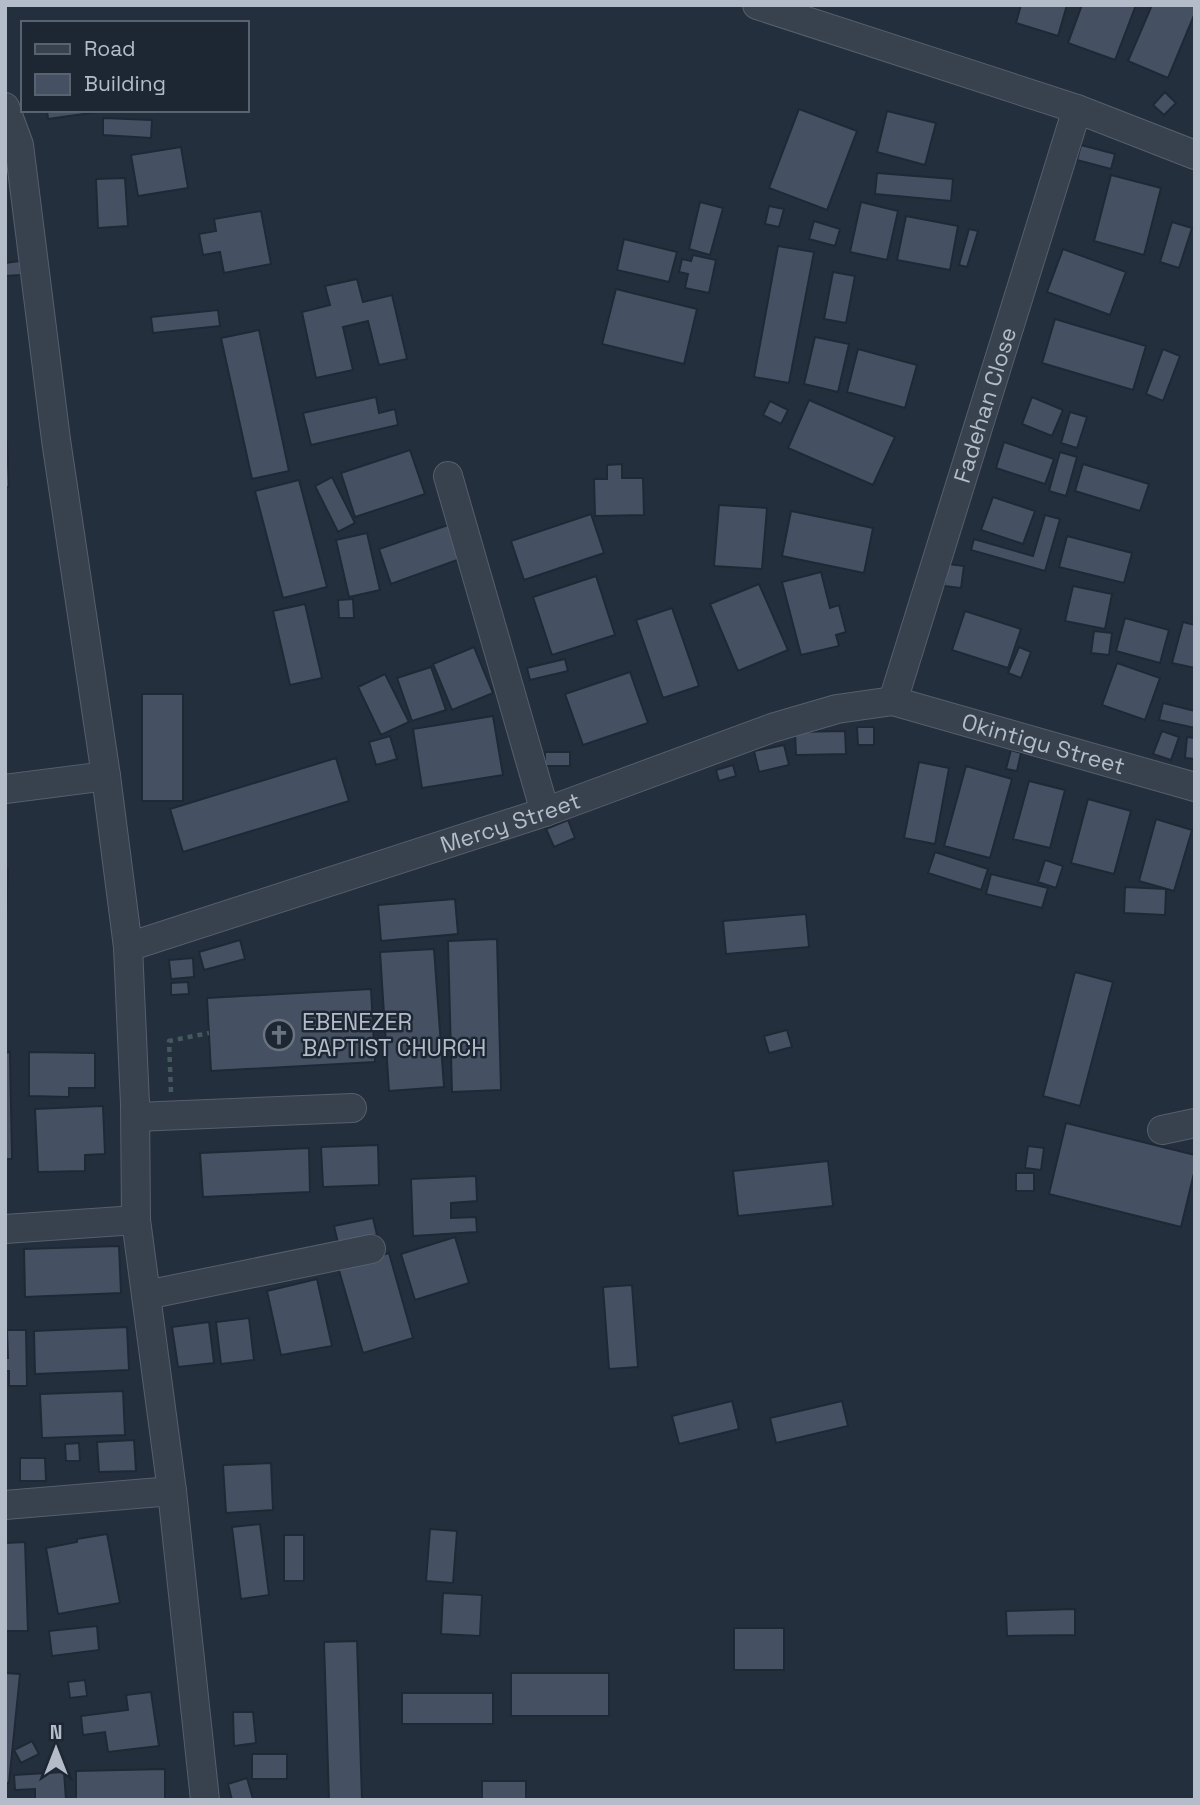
<svg xmlns="http://www.w3.org/2000/svg" width="1200" height="1805" viewBox="0 0 1200 1805" font-family="'Space Grotesk',sans-serif">
  <rect width="100%" height="100%" fill="#242f3e"/>
  <!-- building -->
  <path fill="#455162" stroke="#1f2835" stroke-width="2" d="M1021 5H1067L1058 36 1016 23Z
    M1082 5H1136L1115 60 1068 43Z
    M1152 5H1195V13L1168 78 1128 61Z
    M1165 92 1176 103 1164 115 1153 105Z
    M799 109 857 131 827 210 769 188Z
    M47 110H112L48 119Z
    M887 111 936 123 925 165 877 152Z
    M103 118 152 120 151 138 103 135Z
    M1081 145 1115 154 1111 169 1077 160Z
    M181 147 188 188 138 196 131 155Z
    M877 173 953 179 951 201 875 194Z
    M1111 175 1161 188 1144 255 1094 241Z
    M125 178 128 226 98 228 96 179Z
    M700 202 723 208 710 255 689 249Z
    M861 202 898 211 887 260 850 252Z
    M769 206 784 209 779 227 765 224Z
    M261 211 271 264 224 273 220 252 203 255 199 234 216 231 214 219Z
    M906 216 958 226 950 270 897 260Z
    M814 221 840 229 835 246 809 239Z
    M1172 222 1192 228 1179 268 1160 262Z
    M969 229 978 231 967 267 959 265Z
    M624 239 677 252 669 282 617 270Z
    M778 246 814 252 789 383 754 377Z
    M1063 249 1126 272 1110 315 1047 292Z
    M693 255 716 260 709 293 685 288 688 274 679 272 682 259 691 261Z
    M20 261 21 275 5 276V263Z
    M833 272 855 276 846 323 824 319Z
    M357 279 363 302 392 295 407 359 379 365 368 321 343 327 353 370 316 378 302 312 330 305 325 286Z
    M616 289 697 309 684 364 602 344Z
    M218 310 220 326 153 333 151 317Z
    M1055 319 1146 346 1133 390 1042 363Z
    M259 330 289 471 252 479 221 338Z
    M815 337 849 344 838 392 804 384Z
    M858 349 917 365 905 408 847 392Z
    M1163 349 1180 356 1163 401 1146 394Z
    M376 397 379 413 395 409 398 425 311 445 303 413Z
    M1032 397 1063 410 1052 436 1022 424Z
    M809 400 895 437 873 485 788 448Z
    M770 401 788 410 781 424 763 415Z
    M1070 412 1087 417 1077 448 1061 443Z
    M5 441H7L9 487H5Z
    M1004 442 1054 459 1045 484 996 468Z
    M410 450 425 494 355 517 341 473Z
    M1060 452 1077 457 1066 496 1049 491Z
    M622 464V478H643L644 515 595 516 594 479H607V465Z
    M1083 464 1149 484 1140 511 1075 491Z
    M332 477 355 523 338 532 315 486Z
    M299 480 327 587 283 598 255 491Z
    M993 497 1035 511 1023 544 981 530Z
    M719 505 767 508 762 569 714 566Z
    M791 511 873 528 864 573 782 556Z
    M591 514 604 553 524 580 511 541Z
    M1045 515 1060 519 1045 571 971 550 974 539 1033 556Z
    M448 525 460 559 391 584 379 549Z
    M367 533 380 590 349 597 336 540Z
    M1067 536 1132 553 1124 583 1059 567Z
    M948 564 964 566 961 588 944 586Z
    M821 572 830 608 839 605 846 632 836 635 839 646 801 655 782 582Z
    M596 576 615 635 552 655 533 597Z
    M759 584 788 650 738 671 710 604Z
    M1073 586 1112 594 1105 629 1065 621Z
    M353 599 354 618H339L338 600Z
    M305 604 322 678 290 685 273 611Z
    M672 608 699 686 663 698 636 620Z
    M965 611 1021 629 1008 668 952 650Z
    M1125 618 1169 630 1160 663 1116 651Z
    M1183 622 1195 625V668L1172 663Z
    M1094 631 1112 633 1109 655 1091 653Z
    M474 647 493 693 452 710 433 664Z
    M1019 647 1031 652 1021 678 1008 673Z
    M565 659 568 671 530 680 527 668Z
    M1117 663 1160 678 1145 720 1102 705Z
    M431 667 446 710 412 721 397 678Z
    M630 672 648 723 583 745 565 694Z
    M385 674 409 722 381 735 358 687Z
    M142 694H183V801H142Z
    M1163 703 1195 711V728L1159 720Z
    M493 716 503 775 422 788 413 729Z
    M857 727H874V745H858Z
    M845 731 846 754 796 755 795 732Z
    M1162 731 1179 737 1171 760 1153 754Z
    M390 736 397 759 376 765 369 742Z
    M1187 737 1195 738V759L1185 758Z
    M784 745 789 765 759 772 754 751Z
    M1011 750 1021 753 1017 771 1006 769Z
    M545 752H570V766H545Z
    M336 758 349 801 183 852 170 809Z
    M919 762 949 768 935 844 904 838Z
    M733 765 736 776 719 781 716 770Z
    M966 766 1012 779 990 858 944 846Z
    M1029 781 1065 790 1050 848 1013 839Z
    M1088 799 1131 811 1114 874 1071 863Z
    M1156 819 1192 830 1174 891 1139 881Z
    M568 820 575 838 554 847 546 829Z
    M935 852 988 869 981 890 928 873Z
    M1045 860 1063 866 1056 888 1038 882Z
    M5 870H8L6 917H5Z
    M991 874 1048 888 1042 908 986 894Z
    M1125 887 1166 889 1165 915 1124 913Z
    M455 899 458 934 381 941 378 905Z
    M806 914 809 947 726 954 723 921Z
    M497 939 501 1090 452 1092 448 941Z
    M240 940 245 959 204 970 199 952Z
    M434 949 444 1087 389 1091 380 952Z
    M193 958 194 977 171 979 169 960Z
    M1075 972 1113 982 1080 1106 1043 1096Z
    M188 982 189 994 171 995V983Z
    M371 989 375 1062 211 1071 207 998Z
    M787 1030 792 1047 769 1053 764 1036Z
    M10 1052 12 1159H5V1053Z
    M29 1052 95 1053V1088H69V1097L29 1096Z
    M103 1106 105 1154 85 1155V1171L38 1172 35 1109Z
    M1066 1123 1195 1155V1169L1181 1227 1049 1194Z
    M378 1145 379 1185 323 1187 321 1147Z
    M1028 1146 1044 1148 1041 1170 1025 1168Z
    M309 1148 310 1192 203 1197 200 1153Z
    M828 1161 833 1206 738 1216 733 1171Z
    M1016 1173H1034V1191H1016Z
    M476 1176 477 1201 451 1203V1218L476 1217 477 1232 413 1236 411 1179Z
    M373 1218 377 1235 338 1243 334 1226Z
    M455 1237 469 1283 415 1300 401 1254Z
    M119 1246 121 1293 25 1297 24 1249Z
    M389 1253 413 1338 363 1353 338 1267Z
    M317 1279 332 1346 281 1355 267 1291Z
    M632 1285 638 1367 609 1369 603 1287Z
    M249 1318 254 1360 221 1364 216 1322Z
    M209 1322 214 1363 178 1367 172 1327Z
    M127 1327 129 1370 35 1374 34 1331Z
    M7 1330H26L27 1386H9V1371H5V1358H8Z
    M123 1391 125 1435 42 1438 40 1394Z
    M732 1401 739 1429 679 1444 672 1416Z
    M842 1401 848 1426 776 1443 770 1418Z
    M134 1440 136 1471 99 1472 97 1442Z
    M79 1443 80 1461H66L65 1444Z
    M20 1458H45L46 1481H20Z
    M271 1463 273 1510 226 1513 223 1465Z
    M260 1524 269 1595 241 1599 232 1527Z
    M430 1529 457 1531 453 1583 426 1581Z
    M107 1534 120 1603 58 1614 46 1548 77 1542V1539Z
    M284 1535H304V1581H284Z
    M25 1542 28 1631H5V1543Z
    M443 1593 482 1595 480 1636 441 1634Z
    M1075 1609V1635L1007 1636 1006 1611Z
    M97 1626 99 1650 52 1656 49 1631Z
    M734 1628H784V1670H734Z
    M357 1641 362 1800H329L324 1642Z
    M5 1673 20 1674 9 1783H5Z
    M511 1673H609V1716H511Z
    M85 1680 87 1696 70 1698 68 1682Z
    M151 1692 159 1746 108 1752 105 1732 83 1735 81 1716 128 1710 126 1695Z
    M402 1693H493V1724H402Z
    M233 1712H253L256 1743 234 1746Z
    M32 1741 39 1754 21 1763 14 1750Z
    M252 1754H287V1779H252Z
    M165 1769V1800H76V1771Z
    M64 1772 66 1800H35V1789L15 1790 14 1775Z
    M247 1778 253 1799 232 1800 228 1784Z
    M482 1781H526V1800H482Z"/>
  <g fill="none" stroke-linecap="round" stroke-linejoin="round">
    <!-- minor casing -->
    <g stroke="#565f6c" stroke-width="30">
      <g id="minor">
        <path d="M757 5 1077 109 1195 155"/>
        <path d="M5 107 19 145 56 440 106 776 128 947 135 1104 136 1220 172 1491 205 1800"/>
        <path d="M448 476 545 812"/>
        <path id="s1" d="M893 701 1077 109"/>
        <path d="M5 789 106 776"/>
        <path id="s2" d="M128 947 545 812 772 728 837 709 893 701 1195 787"/>
        <path d="M136 1117 352 1108"/>
        <path d="M1162 1130 1195 1123"/>
        <path d="M5 1229 136 1220"/>
        <path d="M146 1295 371 1249"/>
        <path d="M5 1505 172 1491"/>
      </g>
    </g>
    <!-- path -->
    <path stroke="#44595c" stroke-width="4.5" stroke-dasharray="5 5" stroke-linecap="butt" d="M171 1092 169 1041 209 1033"/>
    <!-- minor -->
    <use href="#minor" stroke="#38414e" stroke-width="28"/>
  </g>
  <!-- icons -->
  <defs>
    <g id="church-ring" transform="scale(1.575)"><circle r="9.5" fill="#1d2633" stroke="#6b7280" stroke-width="1.5"/><path d="M-1.2-6h2.4v3.5h3.3v2.4h-3.3V6h-2.4V-.1h-3.3v-2.4h3.3Z" fill="#6b7280"/></g>
  </defs>
  <g fill-rule="evenodd">
    <use href="#church-ring" x="279" y="1035"/>
  </g>
  <g text-anchor="middle" stroke-width="5" stroke-linejoin="round" paint-order="stroke">
    <!-- street labels -->
    <g font-size="23" fill="#b4bcc9" stroke="#1d2633">
      <text dy="8" stroke="none"><textPath href="#s1" startOffset="310">Fadehan Close</textPath></text>
      <text dy="8" stroke="none"><textPath href="#s2" startOffset="961">Okintigu Street</textPath></text>
      <text dy="8" stroke="none"><textPath href="#s2" startOffset="402">Mercy Street</textPath></text>
    </g>
    <!-- poi labels -->
    <g font-size="23" fill="#b4bcc9" stroke="#1d2633" text-anchor="start">
      <text x="302" y="1030">EBENEZER<tspan x="302" dy="26">BAPTIST CHURCH</tspan></text>
    </g>
  </g>
  <!-- border -->
  <rect width="1200" height="1805" fill="none" stroke="#b4bcc9" stroke-width="14"/>
  <!-- legend -->
  <rect x="21" y="21" width="228" height="91" fill="#1d2633" stroke="#59626f" stroke-width="2"/>
  <rect x="35" y="44" width="35" height="10" fill="#38414e" stroke="#59626f" stroke-width="2"/>
  <text x="84" y="56" font-size="21" fill="#b4bcc9">Road</text>
  <rect x="35" y="74" width="35" height="21" fill="#455162" stroke="#59626f" stroke-width="2"/>
  <text x="84" y="91" font-size="21" fill="#b4bcc9">Building</text>
  <!-- north arrow -->
  <g transform="translate(56 1749)" stroke="#1d2633" stroke-width="5" paint-order="stroke">
  <path d="M0-5L12 26L0 18L-12 26Z" fill="#b4bcc9"/>
  <text y="-10" font-size="19" font-weight="bold" text-anchor="middle" fill="#b4bcc9">N</text>
  </g>
</svg>
